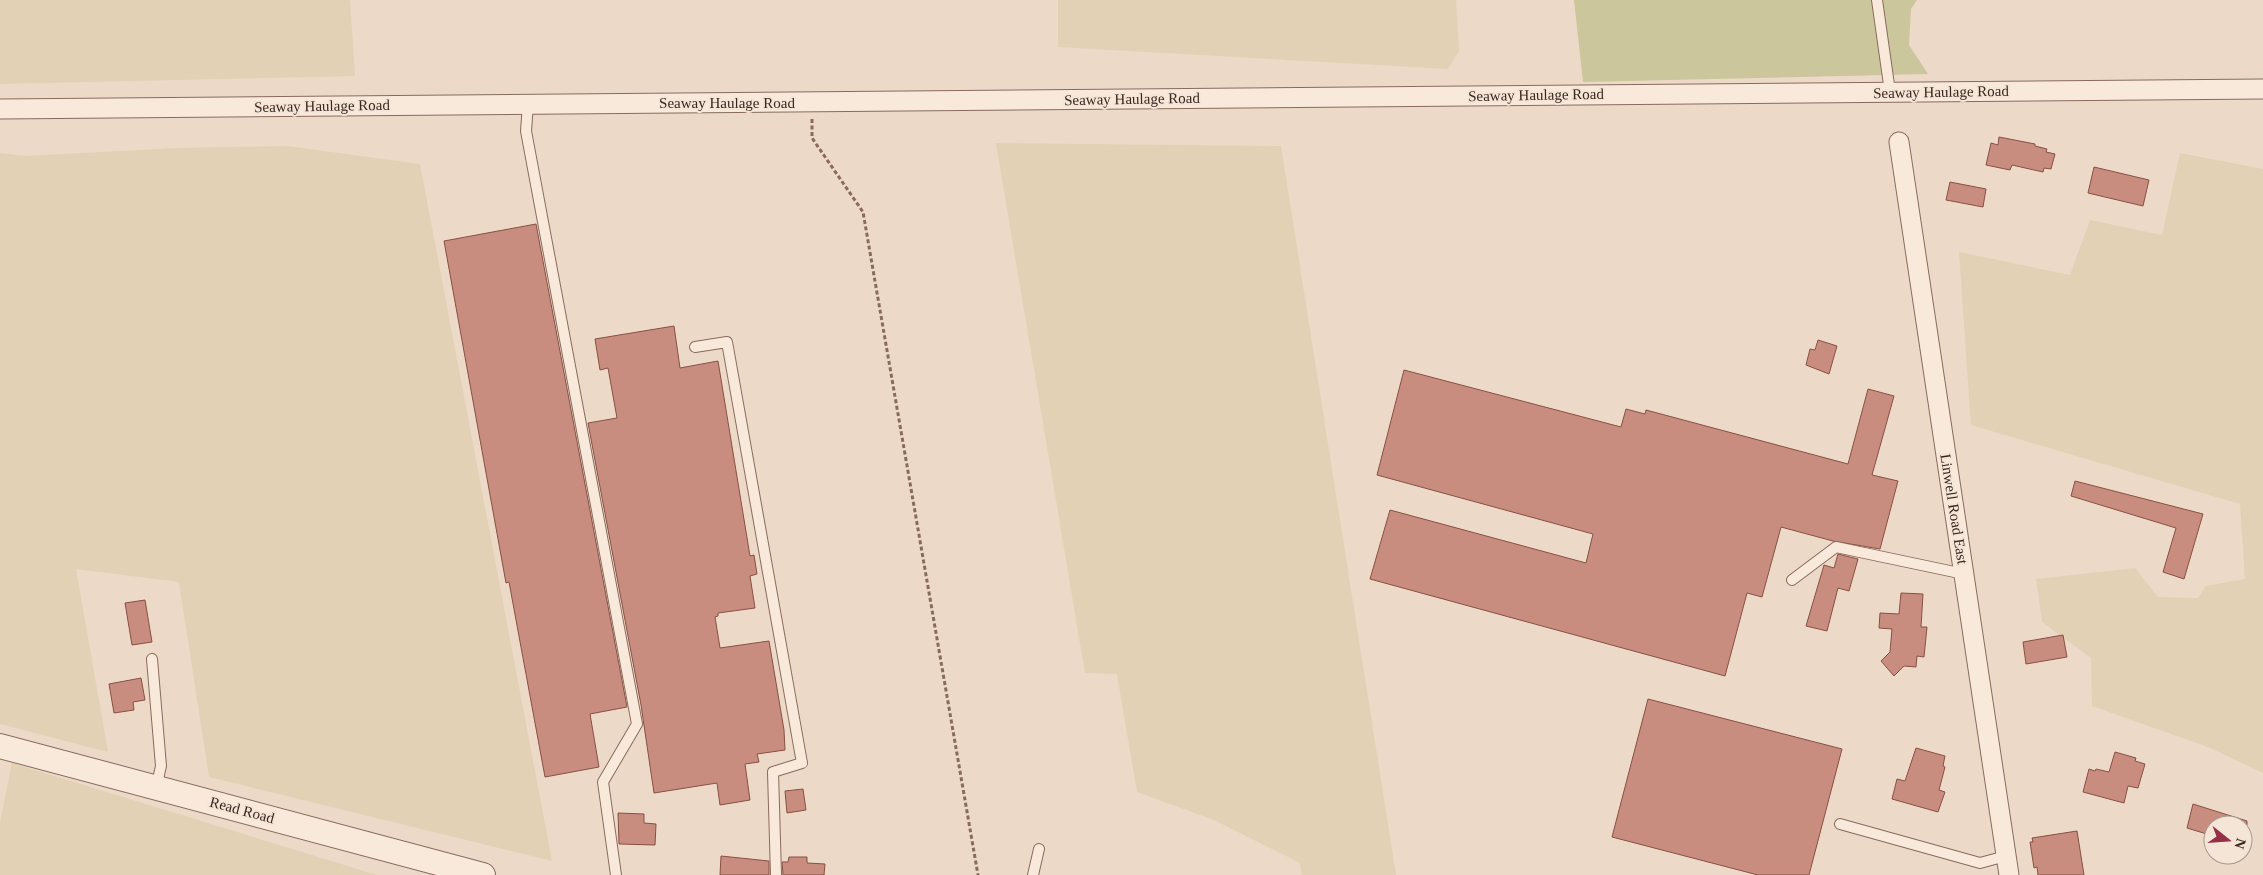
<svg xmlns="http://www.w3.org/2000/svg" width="2263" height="875" viewBox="0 0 2263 875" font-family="Georgia,serif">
  <rect width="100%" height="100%" fill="#edd9c8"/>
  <!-- farmland -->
  <path fill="#e2d1b5" d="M0 0H350L355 76 0 84Z
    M1058 0H1456L1459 51 1448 69 1058 47Z
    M996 143 1281 146 1396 875H1302L1300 863 1214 820 1137 792 1117 674 1085 673Z
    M287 146 420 164 552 861 209 777 179 582 76 569 108 752 0 724V153L24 156 178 148Z
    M2180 153 2263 169V773L2208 747 2092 706 2091 658 2042 622 2036 579 2135 568 2158 597 2198 598 2206 586 2245 579 2240 504 1971 425 1959 252 2070 275 2090 220 2162 235Z
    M12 763 377 875H0V822Z"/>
  <!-- green -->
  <path fill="#cbc69c" d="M1574 0H1917L1911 9 1909 45 1928 74 1583 82Z"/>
  <!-- building -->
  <path fill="#c98d7f" stroke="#875044" d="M1999 137 2035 144V146L2047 149 2046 152 2055 154 2051 169 2044 168 2043 172 2012 165 2010 170 1986 165 1991 143 1998 145Z
    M2094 167 2149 180 2143 206 2088 193Z
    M1950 182 1986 189 1983 207 1946 200Z
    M536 224 627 707 590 714 599 767 545 777 509 582 506 583 444 241Z
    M674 326 680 368 718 361 750 556 754 555 757 574 750 576 755 608 718 613V616L715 617 720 648 769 641 784 730 785 750 757 754 759 762 745 764 750 800 720 805 717 783 654 793 641 705 588 423 617 418 608 368 600 370 595 339Z
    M1818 340 1837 346 1829 374 1806 365 1810 349 1815 350Z
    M1404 370 1621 427 1626 409 1645 414 1646 410 1848 464 1868 389 1894 396 1872 475 1898 481 1880 549 1833 541 1781 527 1762 597 1747 593 1725 676 1370 579 1390 510 1586 563 1593 534 1377 475Z
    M2075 481 2203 514 2184 579 2163 572 2176 528 2071 496Z
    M1838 554 1858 559 1849 591 1838 588 1827 631 1806 626 1824 565 1834 568Z
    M1901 593 1923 594 1921 627H1927L1924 657 1917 656 1916 667 1904 666 1894 676 1881 661 1890 652 1892 629 1879 628 1880 613 1899 614Z
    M145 600 152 642 132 645 125 603Z
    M2063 635 2067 657 2026 664 2023 642Z
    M141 678 145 700 133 702 134 710 114 713 109 684Z
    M1648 699 1842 749 1809 875H1758L1612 837Z
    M1916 748 1945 756 1943 766 1945 767 1939 790 1945 792 1938 812 1892 799 1897 779 1905 781Z
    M2115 752 2136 758 2135 761 2145 764 2138 788 2128 786 2124 803 2083 792 2089 769 2095 771 2096 769 2109 772Z
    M803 789 806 810 787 813 785 791Z
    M2193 804 2247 821V825H2213V833H2210V835L2187 828Z
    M618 813 644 814V823L656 824 655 845 619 844Z
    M2077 831 2084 875H2038L2037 867 2034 868 2030 842H2033L2032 838Z
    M721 856 769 861V875H720Z
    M789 857H807V863L825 864 824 875H783L782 862H788Z"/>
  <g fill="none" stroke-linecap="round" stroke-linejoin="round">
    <!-- service casing -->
    <g stroke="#886b5d" stroke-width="12">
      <path id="service" d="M1877 0 1890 92
        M528 104 526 131 637 724 603 782 616 875
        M695 347 727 342 802 763 773 772 776 875
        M1792 580 1836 547 1964 574
        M152 659 161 766 156 788
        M1840 824 1980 863 2006 856
        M1033 875 1039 849"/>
    </g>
    <!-- minor casing -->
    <g stroke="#886b5d" stroke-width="21">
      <path id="minor" d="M0 109 2263 89
        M1899 142 2009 875"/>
    </g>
    <!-- tertiary casing -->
    <g stroke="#886b5d" stroke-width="26">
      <path id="tertiary" d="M0 746 483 875"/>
    </g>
    <!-- path -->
    <path stroke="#886b5d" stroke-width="3" stroke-dasharray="4 2.5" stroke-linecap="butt" d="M812 119V138L863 212 978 875"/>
    <!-- service -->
    <use href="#service" stroke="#f8e9db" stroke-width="10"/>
    <!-- minor -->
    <use href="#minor" stroke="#f8e9db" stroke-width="19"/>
    <!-- tertiary -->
    <use href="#tertiary" stroke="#f8e9db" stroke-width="24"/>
  </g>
  <g text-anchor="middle" stroke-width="4" stroke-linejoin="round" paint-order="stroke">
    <!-- street labels -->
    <g font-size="15" fill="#392720" stroke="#f5e5d7">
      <text transform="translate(1941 92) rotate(-1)" y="5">Seaway Haulage Road</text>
      <text transform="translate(1536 95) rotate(-1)" y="5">Seaway Haulage Road</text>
      <text transform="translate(1132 99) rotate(-1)" y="5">Seaway Haulage Road</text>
      <text x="727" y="108">Seaway Haulage Road</text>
      <text transform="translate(322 106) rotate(-1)" y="5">Seaway Haulage Road</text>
      <text transform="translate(1954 509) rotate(81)" y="5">Linwell Road East</text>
      <text transform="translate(242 810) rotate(15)" y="5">Read Road</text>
    </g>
  </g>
  <!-- north arrow -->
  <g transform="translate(2228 840) rotate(107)"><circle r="24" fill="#f5e5d7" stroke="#aa998e"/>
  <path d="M0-4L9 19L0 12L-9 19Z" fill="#953047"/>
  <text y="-8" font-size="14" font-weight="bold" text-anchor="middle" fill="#392720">N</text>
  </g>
</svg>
